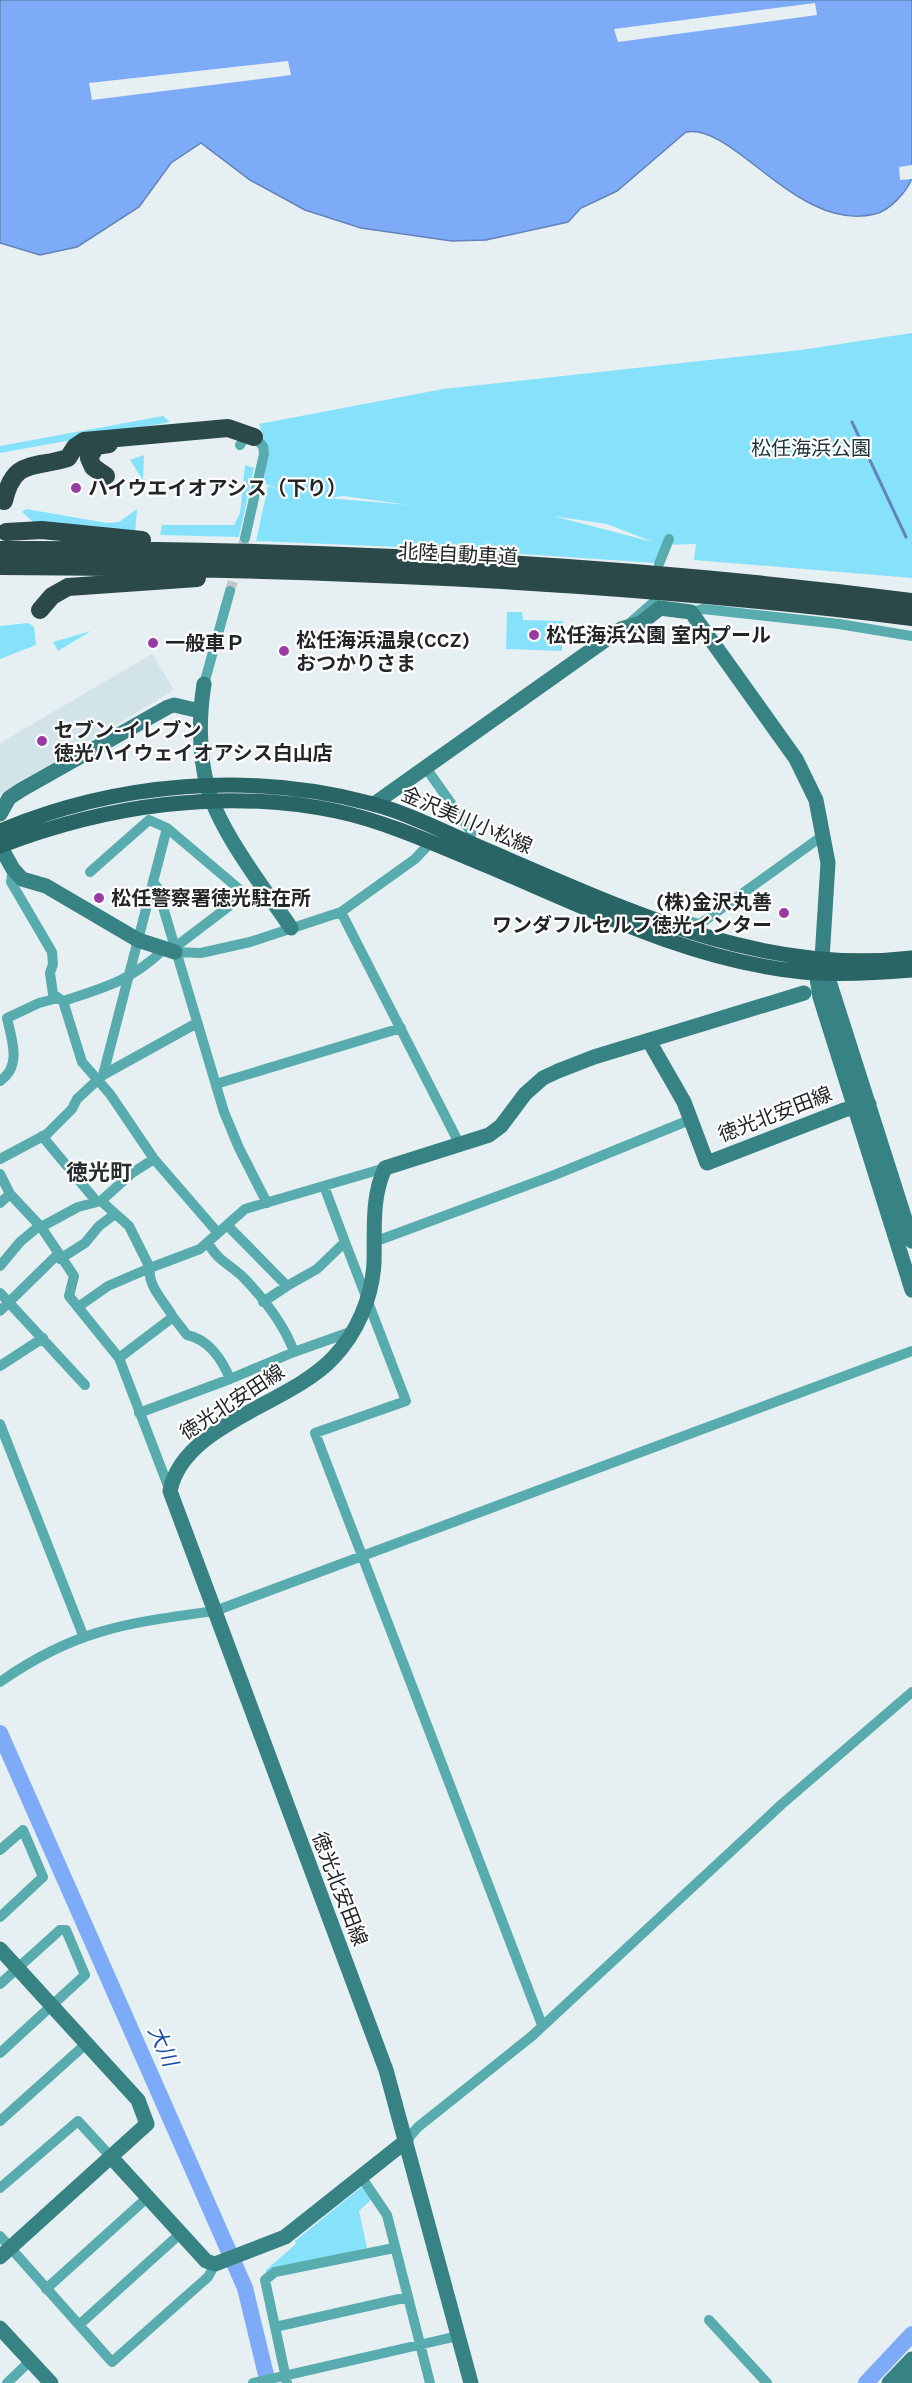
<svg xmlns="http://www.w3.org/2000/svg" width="912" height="2383" viewBox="0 0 912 2383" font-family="Karla,'Noto Sans JP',sans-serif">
  <rect width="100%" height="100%" fill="#e6eff2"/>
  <!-- built -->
  <path fill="#d2e4ea" d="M152 654 174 690 0 794V743Z"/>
  <!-- green -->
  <path fill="#86e2fb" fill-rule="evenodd" d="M912 333V578L694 560 696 544 663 545 655 563 448 549 256 541 268 486 279 489 263 483C268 461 267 446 259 424L443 389 801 350ZM344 496 409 505 328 498ZM553 516 607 524 653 542Z
    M163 416 170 422 0 453V446Z
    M144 455 143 480 130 460Z
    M245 465 254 468 239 537 160 535 162 525H234L240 513Z
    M26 509 107 523 119 522 137 509 135 534 33 522 22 512Z
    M507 612H522L523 620 563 621 562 651 506 649Z
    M28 623 34 627 36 645 0 659V626Z
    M91 631 58 651 53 642Z
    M364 2185 373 2198 359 2211 367 2248 266 2272V2270L296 2244 295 2241Z"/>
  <!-- water -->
  <path fill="#7dabf7" stroke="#6283b9" stroke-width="1.5" d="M0 0H912C912 46 912 91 912 137 912 148 912 167 912 178 907 192 889 211 875 214 798 233 734 123 686 132L617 191 581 208 568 222 486 240 452 241 361 228 305 210 250 180 201 143 171 163 139 207 77 247 40 255 0 243Z"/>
  <!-- pier -->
  <path fill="#e6eff2" d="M815 3 817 15 618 42 614 29Z
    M288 61 291 75 92 100 89 83Z
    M912 165V179L900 180 899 167Z"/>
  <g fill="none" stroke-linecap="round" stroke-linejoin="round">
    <!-- stream -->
    <path stroke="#6283b9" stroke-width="3" d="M852 422 906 537"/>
    <!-- river -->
    <path stroke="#7dabf7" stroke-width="16" d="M0 1733 245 2288 268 2383
      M866 2383 912 2334"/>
    <!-- street-tunnel -->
    <path stroke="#bfc7c9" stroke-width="10" stroke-dasharray="10 5" stroke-linecap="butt" d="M230 591 245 538"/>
    <!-- street -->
    <path stroke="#58acad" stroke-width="10" d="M240 445 244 439 254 437 263 446 264 454 245 538
      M659 564 669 539
      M691 612 703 609 839 624 912 636
      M632 625 631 622 655 601
      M204 684 230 591
      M426 768 472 833
      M13 869 11 882 52 952 53 964 50 973 53 994 63 1001 82 1062 110 1094 154 1159 218 1233
      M90 872 149 820 167 828 245 894 174 948
      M153 882 157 887 224 1112 239 1148 267 1203
      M341 912 460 1145
      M692 922 700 924 825 834
      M175 952 201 953 250 942 341 912 415 859 431 842
      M63 1001C104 988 132 980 163 950
      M103 1075 197 1023
      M0 1081C22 1066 12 1041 7 1018L39 1003 58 998
      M216 1084 401 1028
      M42 1136 97 1202
      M0 1159 47 1134 72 1109 77 1099 103 1075 167 828
      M0 1174 10 1194 41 1227 74 1276 69 1296 119 1358 170 1491
      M0 1203 10 1194
      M227 1225 287 1286 317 1269 345 1242 324 1186
      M41 1227 78 1207 101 1201
      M208 1242C216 1260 230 1264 244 1278 264 1299 284 1324 294 1352L353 1331
      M345 1242 406 1401 315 1433 542 2025
      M374 1242 552 1176 692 1119
      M60 1259 85 1243 99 1226 115 1214
      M0 1266 20 1242 39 1226
      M0 1293 85 1385
      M263 1302 287 1286
      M78 1307 108 1286 150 1268 129 1226 101 1201 132 1173 154 1159
      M0 1311 58 1254
      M119 1358 173 1317C165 1302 147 1286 150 1268L200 1249 245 1209 385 1168
      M0 1366 43 1338
      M230 1379 294 1352
      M139 1413 230 1379C222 1359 208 1339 187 1335L173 1317
      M0 1424 83 1635
      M0 1682C75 1629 127 1623 215 1611L912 1351
      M0 1850 23 1830 43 1877 0 1917
      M0 1984 60 1930H66L85 1975 0 2053
      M0 2121 87 2043
      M406 2141 418 2127 532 2036 782 1804 912 1692
      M360 2175 387 2215 430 2383
      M0 2188 78 2121 111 2157
      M0 2236 112 2362 208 2277 215 2264
      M46 2289 148 2197
      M709 2320 767 2383
      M79 2325 181 2233
      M275 2327 408 2297
      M7 2383 30 2361
      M253 2383 458 2336
      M287 2383 265 2280 275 2272 394 2248"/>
    <!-- secondary -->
    <path stroke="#378383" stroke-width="15" d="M204 684C199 716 199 753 207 785 218 830 265 889 291 928
      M374 804 621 629 641 623 660 608 691 612 796 759 816 800 828 863 822 959 816 972 820 997 912 1290
      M0 814 9 798 21 790 168 707 174 705 200 711
      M0 846 13 869 22 879 46 886 138 940 175 952
      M823 962 912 1241
      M649 1041 684 1102 707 1163 844 1110 869 1104
      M0 1949 138 2100 147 2124 0 2257
      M111 2157 206 2261 215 2264 285 2237 406 2141
      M0 2328 51 2383
      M471 2383 386 2070 170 1491C183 1424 289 1405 333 1358 357 1333 372 1298 374 1263 375 1231 371 1198 385 1168L489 1135 501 1126 525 1094 543 1078 558 1071 594 1057 804 993
      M889 2383 912 2359
      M906 2383 912 2377"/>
    <!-- primary -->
    <path stroke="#296565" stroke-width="15" d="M0 831C117 782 251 771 373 804 411 814 448 834 484 849 620 907 759 976 912 958
      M0 846C106 805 224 788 336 811 388 822 439 846 488 866 589 909 692 961 803 972 838 975 877 973 912 970"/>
    <!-- highway -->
    <path stroke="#2b4949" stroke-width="18" d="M106 476 93 467 89 458 96 446 109 444
      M4 501C14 458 33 469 68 458L75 447 84 441 228 428 254 437
      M6 532 42 530 142 540
      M0 550C304 549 610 563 912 602
      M0 566C305 567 609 579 912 617
      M40 610 52 596 68 587 197 578"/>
  </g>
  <!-- markers -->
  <g fill="#9a3ba4" stroke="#fff" stroke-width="2">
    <circle cx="76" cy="488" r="6"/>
    <circle cx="534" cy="635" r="6"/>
    <circle cx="153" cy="643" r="6"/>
    <circle cx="284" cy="651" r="6"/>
    <circle cx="42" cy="741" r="6"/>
    <circle cx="99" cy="898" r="6"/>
    <circle cx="784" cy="913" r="6"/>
  </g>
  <g text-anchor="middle" stroke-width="4.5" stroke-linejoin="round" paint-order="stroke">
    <!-- park labels -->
    <g font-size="20" fill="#1e343a" stroke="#fff">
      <text x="811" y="455">松任海浜公園</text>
    </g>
    <!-- poi labels -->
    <g font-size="20" font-weight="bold" fill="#232627" stroke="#fff" text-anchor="start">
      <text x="88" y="495">ハイウエイオアシス（下り）</text>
      <text x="546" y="642">松任海浜公園 室内プール</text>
      <text x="296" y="647">松任海浜温泉(CCZ)<tspan x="296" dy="23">おつかりさま</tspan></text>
      <text x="165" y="650">一般車Ｐ</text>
      <text x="54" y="737">セブン-イレブン<tspan x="54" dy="23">徳光ハイウェイオアシス白山店</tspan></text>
      <text x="111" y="905">松任警察署徳光駐在所</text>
      <text x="772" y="909" text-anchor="end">(株)金沢丸善<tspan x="772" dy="23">ワンダフルセルフ徳光インター</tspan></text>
    </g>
    <!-- street labels -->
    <g font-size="20" fill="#232627" stroke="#fff">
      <text transform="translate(458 554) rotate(3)" y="7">北陸自動車道</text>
      <text transform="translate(467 820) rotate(23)" y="7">金沢美川小松線</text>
      <text transform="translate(775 1114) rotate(-21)" y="7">徳光北安田線</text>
      <text transform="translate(232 1402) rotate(-33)" y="7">徳光北安田線</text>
      <text transform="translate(340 1889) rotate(69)" y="7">徳光北安田線</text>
    </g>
    <!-- water labels -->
    <g font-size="21" font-style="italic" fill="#184da4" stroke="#fff">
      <text transform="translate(163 2046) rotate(66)" y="7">大川</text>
    </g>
    <!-- quarter labels -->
    <g font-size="22" font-weight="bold" fill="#272e30" stroke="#fff">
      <text x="99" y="1180">徳光町</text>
    </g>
  </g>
</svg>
